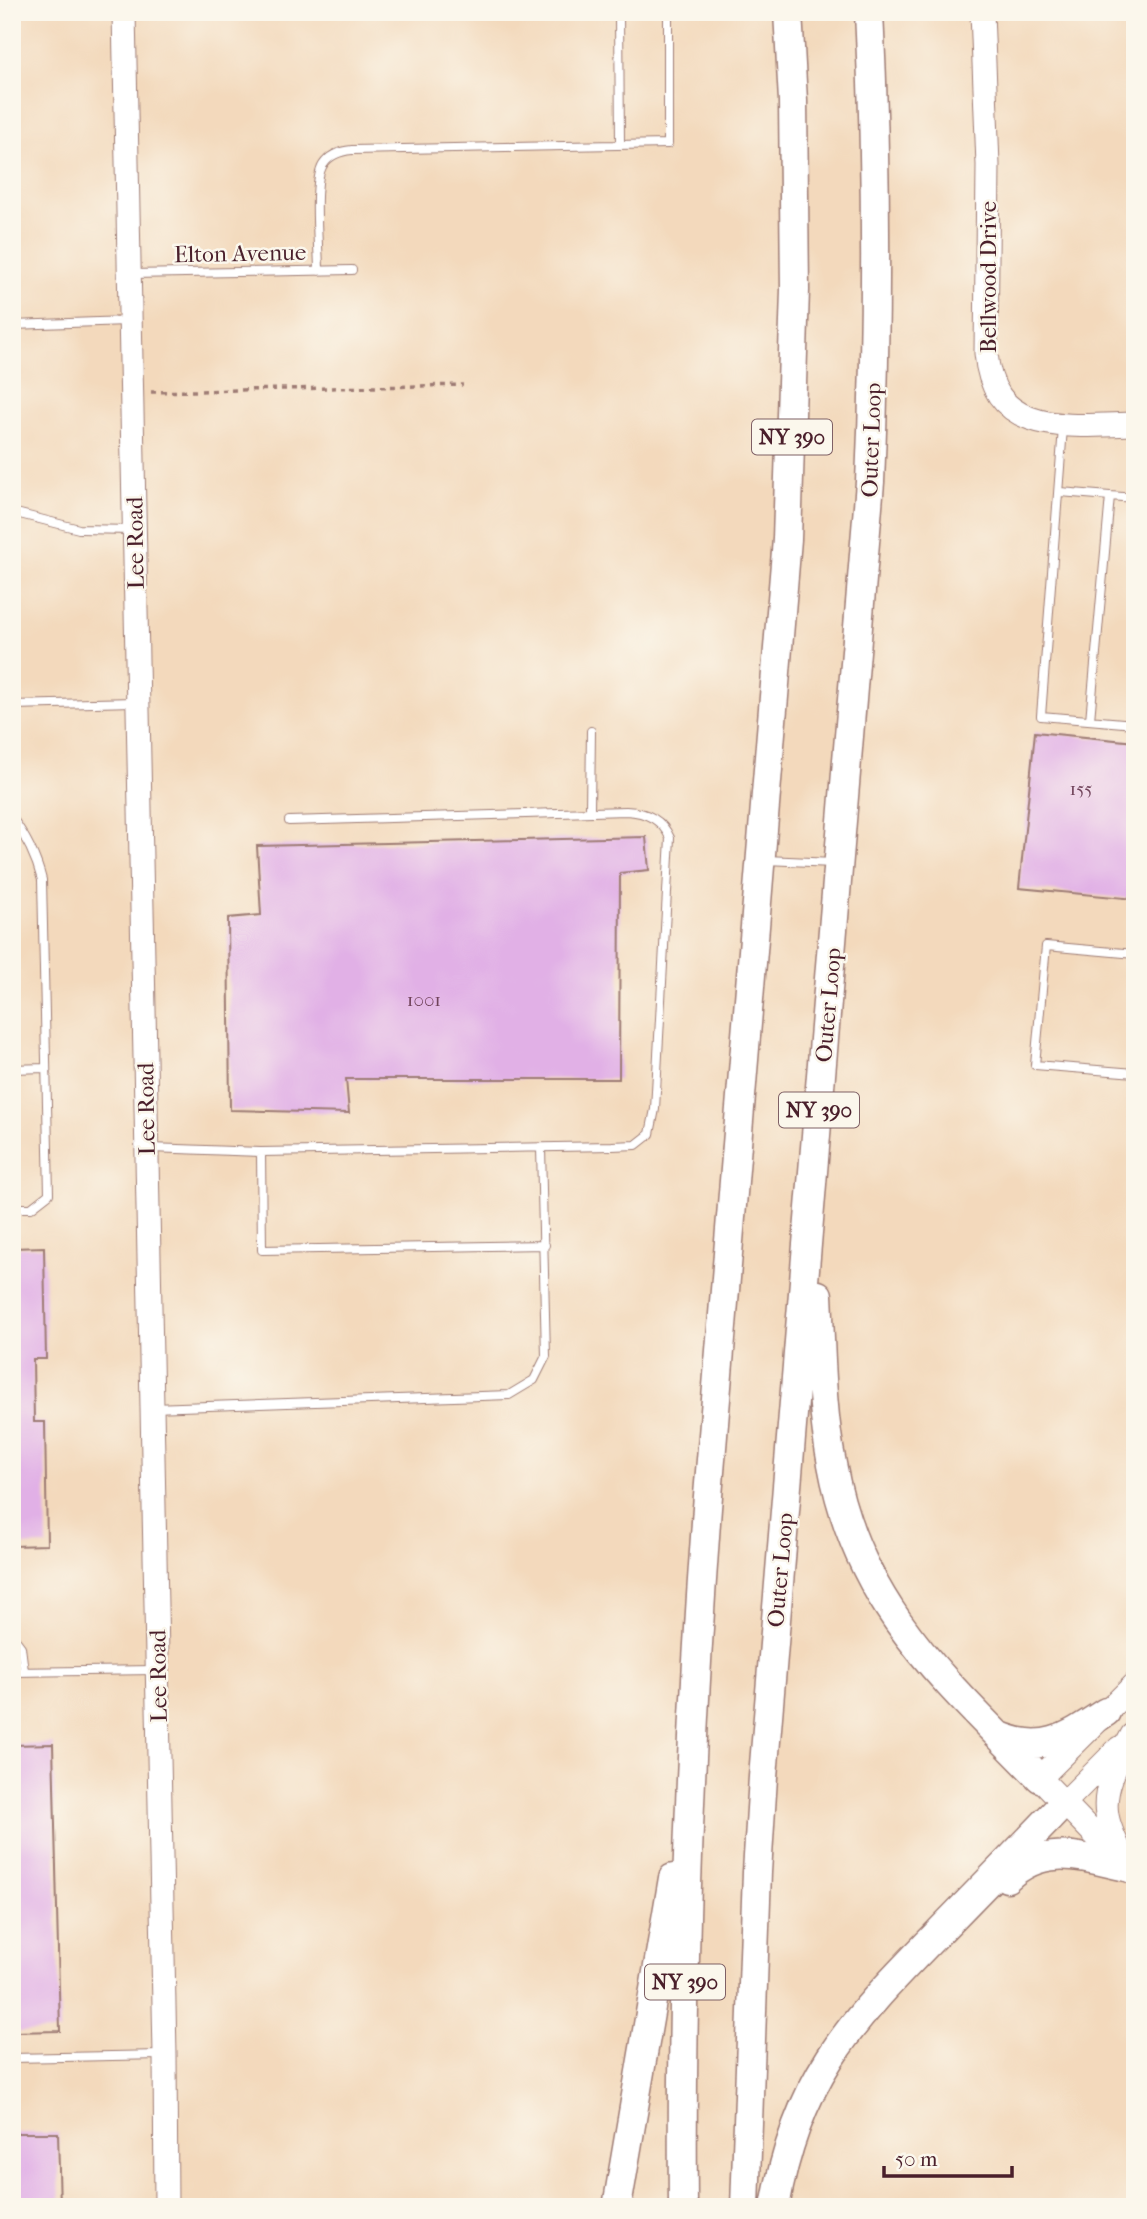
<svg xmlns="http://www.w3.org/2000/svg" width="1147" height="2219" viewBox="0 0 1147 2219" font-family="'IM FELL French Canon',serif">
  <rect width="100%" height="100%" fill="#fbf7ec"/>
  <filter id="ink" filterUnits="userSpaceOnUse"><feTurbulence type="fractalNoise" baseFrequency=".0143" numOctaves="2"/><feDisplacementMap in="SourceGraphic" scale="14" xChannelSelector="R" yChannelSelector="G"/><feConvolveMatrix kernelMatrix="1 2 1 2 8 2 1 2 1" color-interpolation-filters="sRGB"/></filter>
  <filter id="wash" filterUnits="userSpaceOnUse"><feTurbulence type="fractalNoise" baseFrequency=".00686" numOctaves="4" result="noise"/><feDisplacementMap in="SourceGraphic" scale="28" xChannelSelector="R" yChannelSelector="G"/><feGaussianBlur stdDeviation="1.57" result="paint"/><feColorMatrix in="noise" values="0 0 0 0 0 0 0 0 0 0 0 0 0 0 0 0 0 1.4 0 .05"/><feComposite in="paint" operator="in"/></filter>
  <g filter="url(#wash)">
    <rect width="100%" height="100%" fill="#f3d9bc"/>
    <g id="blocks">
      <!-- building -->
      <path fill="#e1b0e6" d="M1035 732 1135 742V899L1019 888Z
        M646 837 649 870 620 873 619 1079H346L349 1113 230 1110 228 918 261 915 257 846Z
        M44 1247 46 1359H33L34 1422H45L47 1545 12 1546V1248Z
        M53 1744 60 2031 12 2032V1745Z
        M12 2133H58L60 2207H12Z"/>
    </g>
  </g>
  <g filter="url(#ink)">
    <use href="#blocks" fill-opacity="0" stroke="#9e7c74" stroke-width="2"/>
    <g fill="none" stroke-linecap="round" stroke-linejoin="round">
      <!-- lane casing -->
      <g stroke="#9e7c74" stroke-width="10">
        <path id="lane" d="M619 12 620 144
          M319 271C319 248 312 182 323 165 330 154 341 151 352 150L668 144V12
          M132 274 352 270
          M12 325 127 321
          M1063 428 1041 716 1135 724
          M1060 492 1135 498
          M12 512 79 529 133 530
          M12 705 135 702
          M1090 720 1110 496
          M590 811 591 731
          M12 818C27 838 36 856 42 880L49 1194 31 1208H12
          M766 860 833 863
          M1135 954 1046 946 1035 1065 1135 1073
          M12 1069 46 1068
          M150 1148 261 1152 612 1146 636 1145 650 1134 655 1109 670 838C662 819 646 812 626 811L289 821
          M261 1152 262 1250 545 1245
          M153 1408 509 1395 534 1380 546 1356 541 1148
          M12 1635 21 1647 24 1671
          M12 1672 156 1670
          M12 2058 162 2055"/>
      </g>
      <!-- secondary casing -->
      <g stroke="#9e7c74" stroke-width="25">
        <path id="secondary" d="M124 12 165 2055 166 2207
          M982 12 988 165 986 353C993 439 1072 425 1135 424
          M1064 1803 1119 1748
          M1123 1857C1117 1844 1109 1829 1107 1815 1102 1787 1120 1758 1132 1735
          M1130 1871 1040 1778 1135 1684"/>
      </g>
      <!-- highway casing -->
      <g stroke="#9e7c74" stroke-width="31">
        <path id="highway" d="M818 1295C821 1351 821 1409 832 1464 858 1607 944 1679 1040 1778
          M998 1735C1044 1755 1068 1737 1106 1712
          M1007 1878C1044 1843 1082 1857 1126 1867
          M617 2207 673 1878
          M683 2207C681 1974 690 1740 707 1508L787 539 795 290 793 101 788 12
          M745 2207 757 1872 763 1777 870 482C877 326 877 169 869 12
          M775 2207C784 2155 801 2103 830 2058 859 2013 897 1975 934 1937 978 1892 1021 1848 1064 1803"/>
      </g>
      <!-- path -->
      <path stroke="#9e7c74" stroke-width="3.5" stroke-dasharray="5 5" stroke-linecap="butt" d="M151 392 463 385"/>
      <!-- lane -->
      <use href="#lane" stroke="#fff" stroke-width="8"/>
      <!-- secondary -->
      <use href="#secondary" stroke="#fff" stroke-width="23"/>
      <!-- highway -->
      <use href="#highway" stroke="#fff" stroke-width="28"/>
    </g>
  </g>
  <g text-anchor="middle" stroke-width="5" stroke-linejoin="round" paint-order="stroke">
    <!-- number labels -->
    <g font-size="19" fill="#70435a">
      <text x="1081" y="795">155</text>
      <text x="424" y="1006">1001</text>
    </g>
    <!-- shield labels -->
    <g fill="#fbf7ec" stroke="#7f6065" stroke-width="2">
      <rect x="752" y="419.5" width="80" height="35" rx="5"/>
      <rect x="779" y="1092.5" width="80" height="35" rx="5"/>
      <rect x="645" y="1964.5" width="80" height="35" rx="5"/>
    </g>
    <g font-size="21" font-weight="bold" fill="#4a1f2b">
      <text x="792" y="444">NY 390</text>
      <text x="819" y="1117">NY 390</text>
      <text x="685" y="1989">NY 390</text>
    </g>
    <!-- street labels -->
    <g font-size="23" fill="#4a1f2b" stroke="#fbf7ec">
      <text transform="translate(240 253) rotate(-1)" y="8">Elton Avenue</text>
      <text transform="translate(988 277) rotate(-90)" y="8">Bellwood Drive</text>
      <text transform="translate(871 440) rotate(-88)" y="8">Outer Loop</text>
      <text transform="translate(135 543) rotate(-91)" y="8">Lee Road</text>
      <text transform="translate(828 1005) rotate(-85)" y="8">Outer Loop</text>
      <text transform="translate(146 1109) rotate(-91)" y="8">Lee Road</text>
      <text transform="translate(780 1570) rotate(-85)" y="8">Outer Loop</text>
      <text transform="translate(158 1676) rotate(-91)" y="8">Lee Road</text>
    </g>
  </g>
  <!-- margin -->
  <rect width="1147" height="2219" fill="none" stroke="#fbf7ec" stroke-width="42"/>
  <!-- scale -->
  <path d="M884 2166v10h128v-10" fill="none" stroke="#4a1f2b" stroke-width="3.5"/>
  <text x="895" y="2166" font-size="21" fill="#4a1f2b" stroke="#fbf7ec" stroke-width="5" paint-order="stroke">50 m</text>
</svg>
